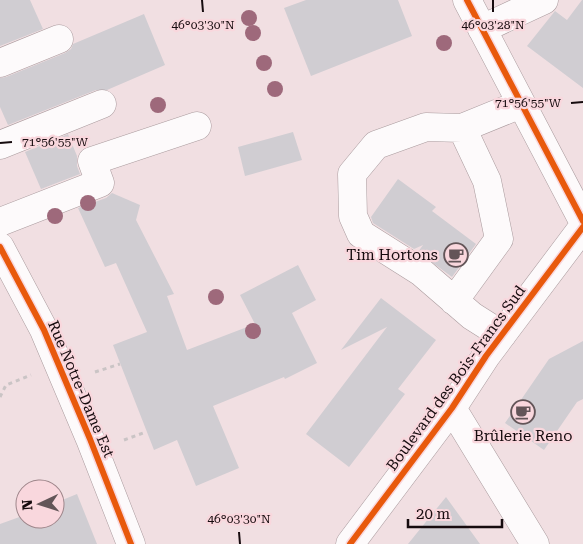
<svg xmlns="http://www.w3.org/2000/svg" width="583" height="544" viewBox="0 0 583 544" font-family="'Roboto Serif',serif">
  <rect width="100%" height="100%" fill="#f1dfe2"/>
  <!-- building -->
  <path fill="#d0cdd2" d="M0 0H30L43 29 0 46Z
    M306 0H398L412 36 311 76 284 8Z
    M582 0H583V88L527 46 555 11 567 20Z
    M144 14 165 65 107 90H96L8 125 0 107V78L6 77 65 53 71 49 73 44Z
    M293 132 302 160 245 176 238 147Z
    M68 134 77 156V166L80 174 41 189 25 152Z
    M398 179 436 207 432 211 476 244 452 277 418 252 423 245 414 249 373 223 371 217Z
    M112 193 140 205 136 220 174 294 167 296 187 350 255 324 240 295 298 265 316 300 292 313 317 363 285 379 284 377 213 406 239 468 196 486 177 440 154 450 113 345 147 332 116 263 105 267 78 208 106 198Z
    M381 298 436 340 398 389 405 394 349 467 306 434 387 327 341 350Z
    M583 341V399L577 402 544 450 505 423 549 359Z
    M77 494 97 544H0V524L25 515V519H55V503Z
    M446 497 480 544H408Z"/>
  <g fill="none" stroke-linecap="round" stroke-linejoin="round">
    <!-- minor casing -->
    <g stroke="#aa9b9e" stroke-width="29">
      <path id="minor" d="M467 0 583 221
        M482 29 544 0
        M0 63 59 39
        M0 145 102 104
        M0 222 100 183 92 161 197 126
        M0 247 44 330 90 439 131 544
        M454 301 499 239 487 181 462 128
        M502 335 472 316 421 272 361 234 353 216 352 174 376 145 426 127 462 128 521 104
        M452 408 535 544
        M350 544 452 408 486 356 583 227"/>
    </g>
    <!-- path -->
    <path stroke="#cac4c5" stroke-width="3" stroke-dasharray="4 4" stroke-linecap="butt" d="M95 372 120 364
      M0 397 6 385 31 375
      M124 440 146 432"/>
    <!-- minor -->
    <use href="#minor" stroke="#fdfafb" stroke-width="28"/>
    <!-- cycleway casing -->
    <g stroke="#f9d7dd" stroke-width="9">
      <path id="cycleway" d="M467 0 583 221
        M0 247 44 330 90 439 131 544
        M350 544 452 408 486 356 583 227"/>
    </g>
    <!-- cycleway -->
    <use href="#cycleway" stroke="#e8590c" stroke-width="6"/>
  </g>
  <!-- trees -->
  <g fill="#9e697b">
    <circle cx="249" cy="18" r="8"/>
    <circle cx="253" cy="33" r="8"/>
    <circle cx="444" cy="43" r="8"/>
    <circle cx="264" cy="63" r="8"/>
    <circle cx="275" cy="89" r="8"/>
    <circle cx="158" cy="105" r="8"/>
    <circle cx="88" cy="203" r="8"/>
    <circle cx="55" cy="216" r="8"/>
    <circle cx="216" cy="297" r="8"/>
    <circle cx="253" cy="331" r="8"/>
  </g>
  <!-- ticks -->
  <path fill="none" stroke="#160b0e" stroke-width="2" d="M202 0 203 12M493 0V12M571 103 583 102M0 143 12 142M239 532 240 544"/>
  <!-- icons -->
  <defs>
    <g id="cafe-ring" transform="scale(1.25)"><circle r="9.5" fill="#f9d7dd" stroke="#635558" stroke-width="1.5"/><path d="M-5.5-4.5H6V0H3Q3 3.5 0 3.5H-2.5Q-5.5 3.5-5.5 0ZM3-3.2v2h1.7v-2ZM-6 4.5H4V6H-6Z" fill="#635558"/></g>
  </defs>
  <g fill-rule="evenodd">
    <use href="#cafe-ring" x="456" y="255"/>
    <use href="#cafe-ring" x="523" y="412"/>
  </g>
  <g text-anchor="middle" stroke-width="4.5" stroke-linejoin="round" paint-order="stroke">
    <!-- poi labels -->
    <g font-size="15" fill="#160b0e" stroke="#f9d7dd" text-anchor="end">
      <text x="438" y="260">Tim Hortons</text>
      <text x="523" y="441" text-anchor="middle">Brûlerie Reno</text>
    </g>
    <!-- street labels -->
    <g font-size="15" fill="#160b0e" stroke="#f9d7dd">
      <text transform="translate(456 378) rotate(-54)" y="5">Boulevard des Bois-Francs Sud</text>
      <text transform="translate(81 389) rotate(67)" y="5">Rue Notre-Dame Est</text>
    </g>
  </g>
  <g font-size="12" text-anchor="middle" fill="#160b0e" stroke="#f9d7dd" stroke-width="4.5" stroke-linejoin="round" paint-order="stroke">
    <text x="203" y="29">46°03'30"N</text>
    <text x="493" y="29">46°03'28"N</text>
    <text x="528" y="107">71°56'55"W</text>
    <text x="55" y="146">71°56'55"W</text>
    <text x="239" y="523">46°03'30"N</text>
  </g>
  <!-- north arrow -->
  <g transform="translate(40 504) rotate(266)"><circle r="24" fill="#f9d7dd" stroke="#9e858a"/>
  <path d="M0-4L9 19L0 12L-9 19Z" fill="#635558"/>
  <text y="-8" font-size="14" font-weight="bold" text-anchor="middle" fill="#160b0e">N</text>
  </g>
  <!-- scale -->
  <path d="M408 519v8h94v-8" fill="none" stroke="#160b0e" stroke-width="2.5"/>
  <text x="416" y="519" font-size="15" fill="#160b0e" stroke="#f9d7dd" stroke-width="4" paint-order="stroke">20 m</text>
</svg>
